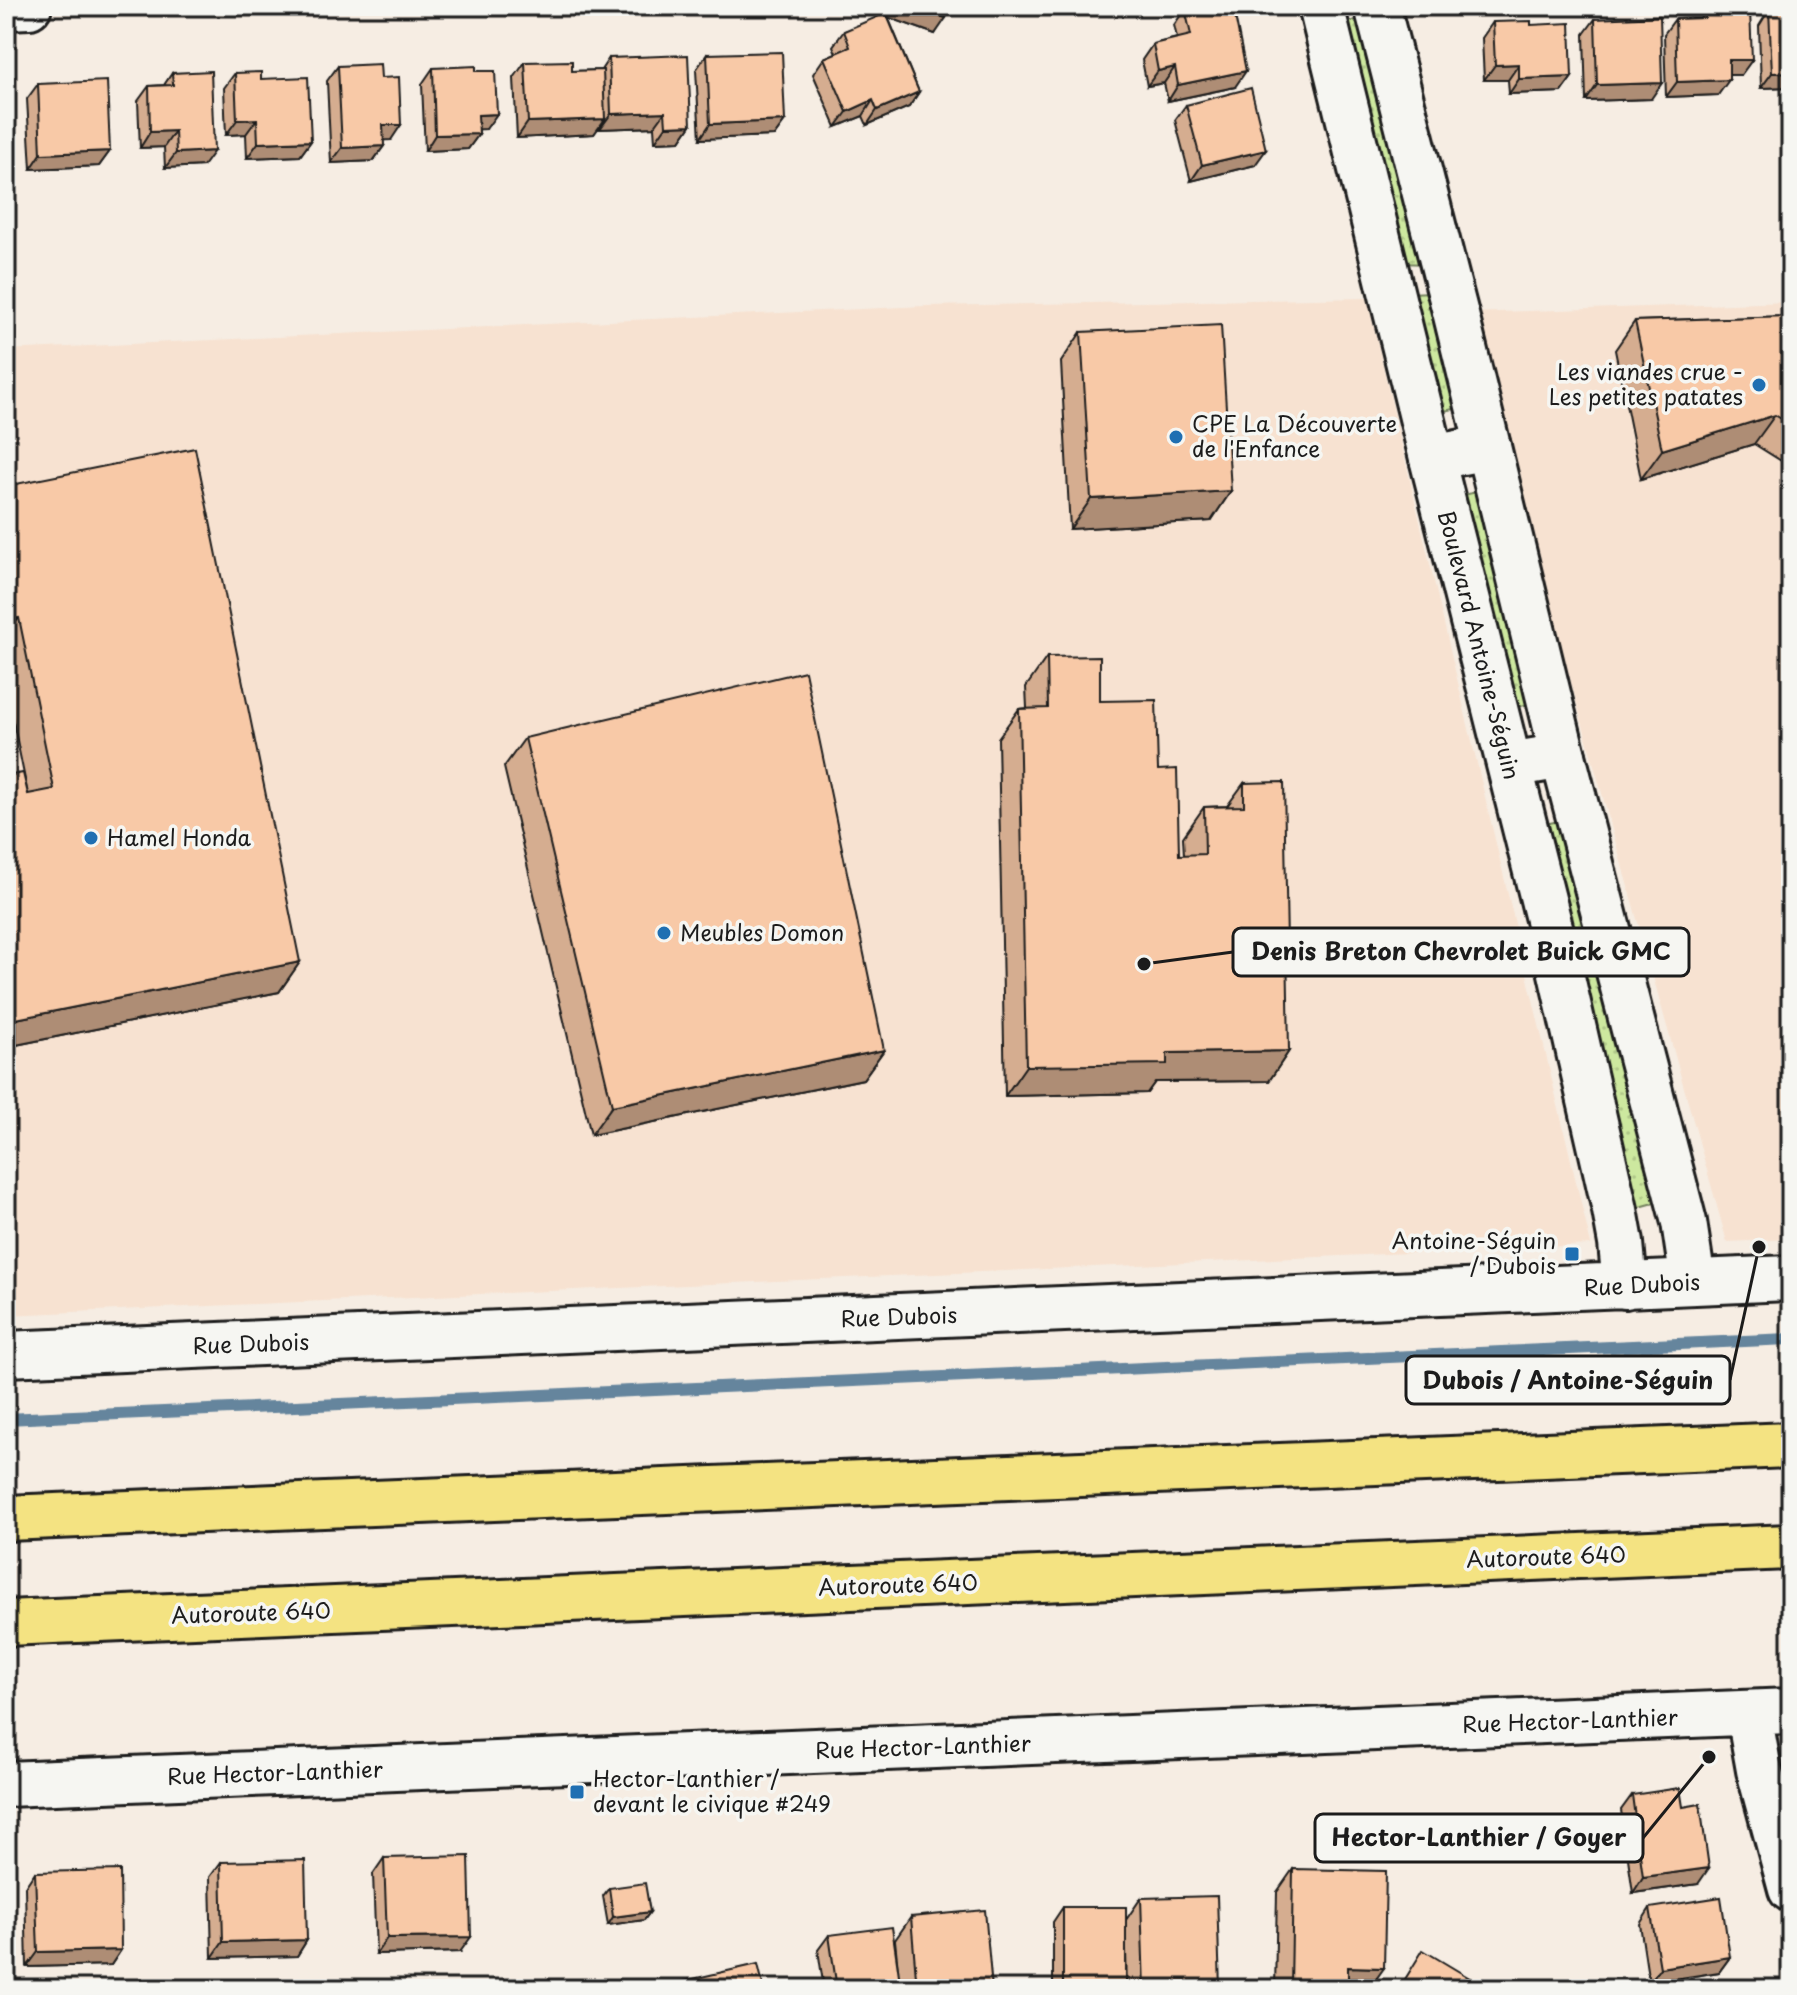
<svg xmlns="http://www.w3.org/2000/svg" width="1797" height="1995" viewBox="0 0 1797 1995" font-family="'Playpen Sans',sans-serif">
  <defs>
    <pattern id="grass-dots" width="8" height="8" patternUnits="userSpaceOnUse" patternTransform="scale(2)"><rect width="8" height="8" fill="#cde89f"/><path d="M2 2h.1M6 6h.1" fill="none" stroke="#afc688" stroke-width="1.8" stroke-linecap="round"/></pattern>
  </defs>
  <rect width="100%" height="100%" fill="#f6ede3"/>
  <filter id="ink" filterUnits="userSpaceOnUse"><feTurbulence type="fractalNoise" baseFrequency=".0125" numOctaves="2"/><feDisplacementMap in="SourceGraphic" scale="16" xChannelSelector="R" yChannelSelector="G"/><feConvolveMatrix kernelMatrix="1 2 1 2 8 2 1 2 1" color-interpolation-filters="sRGB"/></filter>
  <g filter="url(#ink)">
    <!-- built -->
    <path fill="#f7e2d1" d="M1367 298 1591 1245 6 1315V350L924 306Z
      M1791 302V1239L1727 1242 1468 313Z"/>
    <!-- grass -->
    <path fill="url(#grass-dots)" stroke="#74825e" stroke-width="2" d="M1363 19 1426 264 1401 263 1341 23Z
      M1432 292 1460 408 1438 412 1409 293Z
      M1481 491 1534 703 1512 708 1459 496Z
      M1563 820 1658 1202 1636 1208 1541 825Z"/>
    <g fill="none" stroke-linecap="round" stroke-linejoin="round">
      <!-- stream -->
      <path stroke="#65859d" stroke-width="12" d="M6 1419 1791 1339"/>
      <!-- minor casing -->
      <g stroke="#1c1c1c" stroke-width="50">
        <path id="minor" d="M6 7 29 6
          M1432 458 1488 447
          M1510 765 1563 756"/>
      </g>
      <!-- tertiary casing -->
      <g stroke="#1c1c1c" stroke-width="50">
        <path id="tertiary" d="M1321 6 1432 458 1556 951 1615 1210 1621 1243 1625 1286
          M1377 6 1456 315 1563 756 1684 1222 1693 1282
          M6 1354 1791 1278
          M1749 1714 1759 1770 1791 1889
          M6 1784 1791 1711"/>
      </g>
      <!-- motorway casing -->
      <g stroke="#1c1c1c" stroke-width="50">
        <path id="motorway" d="M6 1518 1791 1445
          M6 1623 1791 1547"/>
      </g>
      <!-- minor -->
      <use href="#minor" stroke="#f6f6f2" stroke-width="44"/>
      <!-- tertiary -->
      <use href="#tertiary" stroke="#f6f6f2" stroke-width="44"/>
      <!-- motorway -->
      <use href="#motorway" stroke="#f4e382" stroke-width="44"/>
    </g>
    <!-- wall -->
    <path fill="#d5ad90" stroke="#1c1c1c" stroke-width="2" d="M891 6H950L935 34 888 17 919 92 909 107 867 125 863 116 836 127 813 74 824 58 836 53 833 46 844 31 887 16Z
      M1185 9 1235 87 1168 101 1164 83 1147 86 1142 60 1153 44 1177 38 1174 25Z
      M1769 10 1791 87 1761 88 1759 26Z
      M1705 11 1741 75H1729L1718 95 1666 97 1664 34 1675 19 1700 18Z
      M1595 19 1651 99 1586 101 1584 34Z
      M1493 22 1531 25 1572 77 1561 92 1509 94 1508 80H1484L1482 38Z
      M707 54 785 121 774 136 700 139 696 70Z
      M609 58 691 125 680 141 655 142 654 127 600 129V125L594 134 517 138 514 78 525 62 572 71 601 70Z
      M338 66 391 140H383L384 146 373 161 331 163 327 81Z
      M433 68 476 71 486 129H479V134L468 149 425 151 422 84Z
      M172 73 203 166 165 168 164 147 140 148 138 101 149 86 164 85Z
      M235 73 311 141 300 156 247 158 246 134 226 135 224 88Z
      M38 84 110 151 99 166 31 169 27 99Z
      M1186 105 1255 165 1191 181 1175 120Z
      M1791 316V467L1754 444 1641 479 1615 350 1635 321Z
      M1081 332 1231 491 1211 521 1070 529 1061 362Z
      M6 486 300 962 279 992 6 1047V776L28 794 6 687Z
      M1047 657 1100 701 1158 770 1179 855H1184L1183 837 1204 807 1227 806 1244 783 1289 1051 1269 1081 1155 1082 1147 1093 1005 1096 998 738 1019 709 1027 708 1026 687Z
      M525 738 884 1050 863 1079 591 1135 504 767Z
      M1632 1795 1698 1884 1633 1893 1621 1810Z
      M384 1858 460 1952 376 1954 373 1874Z
      M221 1862 307 1940 297 1956 212 1958 210 1877Z
      M1293 1869 1369 1989H1275L1277 1892Z
      M35 1872 121 1950 111 1965 27 1967 25 1887Z
      M609 1888 650 1912 644 1920 608 1925 603 1896Z
      M1141 1898 1220 1989H1127L1126 1949V1989H1053V1922L1063 1907 1126 1920Z
      M1650 1908 1730 1957 1719 1972 1649 1983 1640 1924Z
      M911 1917 992 1989H824L818 1950 829 1935 898 1969 895 1940Z"/>
    <!-- shaded-wall -->
    <path fill="#ae8d75" stroke="#1c1c1c" stroke-width="2" d="M895 6H910L946 18 935 34 887 17Z
      M1146 6H1166L1142 12Z
      M1729 60H1752L1741 75H1718Z
      M1519 64 1508 80H1484L1495 65Z
      M1175 67 1164 83 1147 86 1158 71Z
      M1246 71 1235 87 1168 101 1178 85Z
      M1791 72V87L1761 88 1772 73Z
      M1572 77 1561 92 1509 94 1519 79Z
      M1729 80 1718 95 1666 97 1677 82Z
      M1662 83 1651 99 1586 101 1597 85Z
      M919 92 909 107 867 125 877 110Z
      M873 100 863 116 836 127 847 112Z
      M665 112 654 127 600 129 611 114Z
      M497 114 486 129 468 130 478 115Z
      M257 119 246 134 226 135 237 120Z
      M605 119 594 134 517 138 528 122Z
      M785 121 774 136 700 139 710 124Z
      M383 125H401L391 140 372 141Z
      M691 125 680 141 655 142 666 126Z
      M175 131 164 147 140 148 150 132Z
      M479 134 468 149 425 151 435 135Z
      M6 140H12L6 149Z
      M311 141 300 156 247 158 258 143Z
      M384 146 373 161 331 163 342 148Z
      M1266 150 1255 165 1191 181 1202 165Z
      M110 151 99 166 31 169 41 154Z
      M214 151 203 166 165 168 176 153Z
      M1775 415 1754 444 1641 479 1662 450Z
      M1231 491 1211 521 1070 529 1091 499Z
      M19 618 6 636V620Z
      M300 962 279 992 6 1047V1021Z
      M884 1050 863 1079 591 1135 612 1106Z
      M1289 1051 1269 1081 1155 1082 1147 1093 1005 1096 1026 1066 1167 1053Z
      M1709 1868 1698 1884 1633 1893 1643 1877Z
      M650 1912 644 1920 608 1925 613 1917Z
      M471 1937 460 1952 376 1954 387 1938Z
      M307 1940 297 1956 212 1958 223 1942Z
      M121 1950 111 1965 27 1967 38 1952Z
      M1730 1957 1719 1972 1649 1983 1660 1968Z
      M1348 1967 1384 1968 1369 1989H1333Z"/>
    <!-- building -->
    <path fill="#f8c9a7" stroke="#1c1c1c" stroke-width="2" d="M910 6H950L946 18Z
      M1202 6H1233L1246 71 1178 85 1175 67 1158 71 1153 44 1191 35 1185 9Z
      M1791 9V72L1772 73 1769 10Z
      M1750 10 1752 60H1729V80L1677 82 1675 19 1705 18V11Z
      M886 13 919 92 877 110 873 100 847 112 824 58 850 47 844 31Z
      M1660 16 1662 83 1597 85 1595 19Z
      M1531 21V25L1570 23 1572 77 1519 79V64L1495 65 1493 22Z
      M782 52 785 121 710 124 707 54Z
      M688 55 691 125 666 126 665 112 611 114 609 58Z
      M572 61V71L603 70 605 119 528 122 525 62Z
      M380 64 381 78 399 77 401 125H383L384 146 342 148 338 66Z
      M476 66V71H495L497 114 478 115 479 134 435 135 433 68Z
      M211 71 214 151 176 153 175 131 150 132 149 86 173 85 172 73Z
      M261 72V79L308 77 311 141 258 143 257 119 237 120 235 73Z
      M107 81 110 151 41 154 38 84Z
      M1251 88 1266 150 1202 165 1186 105Z
      M6 94H10L12 140H6Z
      M1791 316V425L1775 415 1662 450 1635 321Z
      M1221 325 1231 491 1091 499 1081 332Z
      M195 448 300 962 6 1021V776L23 773 28 794 54 789 19 618 6 620V486Z
      M1100 656V701L1156 700 1158 770 1177 769 1179 855 1205 854 1204 807 1244 806V783L1284 782 1289 1051 1167 1053V1064L1026 1066 1019 709 1048 708 1047 657Z
      M805 671 884 1050 612 1106 525 738Z
      M1680 1788 1683 1807 1700 1804 1709 1868 1643 1877 1632 1795Z
      M469 1856 471 1937 387 1938 384 1858Z
      M305 1860 307 1940 223 1942 221 1862Z
      M1293 1869 1386 1871 1384 1968 1348 1967V1989H1291Z
      M120 1870 121 1950 38 1952 35 1872Z
      M645 1883 650 1912 613 1917 609 1888Z
      M1217 1896 1220 1989H1144L1141 1898Z
      M1721 1897 1730 1957 1660 1968 1650 1908Z
      M1063 1907H1126V1989H1063Z
      M985 1910 992 1989H917L911 1917Z
      M892 1927 901 1989H837L829 1935Z
      M1423 1950 1473 1980 1467 1989H1399Z
      M758 1964 764 1989H649Z
      M1742 1982 1744 1989H1721Z"/>
  </g>
  <!-- markers -->
  <g fill="#1f6fb2" stroke="#f6f6f2" stroke-width="3">
    <circle cx="1759" cy="385" r="8"/>
    <circle cx="1176" cy="437" r="8"/>
    <circle cx="91" cy="838" r="8"/>
    <circle cx="664" cy="933" r="8"/>
    <rect x="1564" y="1246" width="16" height="16" rx="4"/>
    <rect x="569" y="1784" width="16" height="16" rx="4"/>
  </g>
  <g text-anchor="middle" stroke-width="7" stroke-linejoin="round" paint-order="stroke">
    <!-- poi labels -->
    <g font-size="22" fill="#1c1c1c" stroke="#f6f6f2" text-anchor="start">
      <text x="1743" y="380" text-anchor="end">Les viandes crue -<tspan x="1743" dy="25">Les petites patates</tspan></text>
      <text x="1192" y="432">CPE La Découverte<tspan x="1192" dy="25">de l'Enfance</tspan></text>
      <text x="107" y="846">Hamel Honda</text>
      <text x="680" y="941">Meubles Domon</text>
      <text x="1556" y="1249" text-anchor="end">Antoine-Séguin<tspan x="1556" dy="25">/ Dubois</tspan></text>
      <text x="593" y="1787">Hector-Lanthier /<tspan x="593" dy="25">devant le civique #249</tspan></text>
    </g>
    <!-- street labels -->
    <g font-size="22" fill="#1c1c1c" stroke="#f6f6f2">
      <text transform="translate(1479 645) rotate(76)" y="8">Boulevard Antoine-Séguin</text>
      <text transform="translate(1642 1285) rotate(-3)" y="8">Rue Dubois</text>
      <text transform="translate(899 1317) rotate(-2)" y="8">Rue Dubois</text>
      <text transform="translate(251 1344) rotate(-2)" y="8">Rue Dubois</text>
      <text transform="translate(1546 1557) rotate(-2)" y="8">Autoroute 640</text>
      <text transform="translate(898 1585) rotate(-2)" y="8">Autoroute 640</text>
      <text transform="translate(251 1613) rotate(-2)" y="8">Autoroute 640</text>
      <text transform="translate(1570 1721) rotate(-2)" y="8">Rue Hector-Lanthier</text>
      <text transform="translate(923 1747) rotate(-2)" y="8">Rue Hector-Lanthier</text>
      <text transform="translate(275 1773) rotate(-2)" y="8">Rue Hector-Lanthier</text>
    </g>
  </g>
  <!-- callouts -->
  <path fill="none" stroke="#1c1c1c" stroke-width="3" d="M1144 964L1233 952M1759 1247L1730 1380M1709 1757L1643 1838"/>
  <g fill="#1c1c1c" stroke="#f6f6f2" stroke-width="3">
    <circle cx="1144" cy="964" r="8"/>
    <circle cx="1759" cy="1247" r="8"/>
    <circle cx="1709" cy="1757" r="8"/>
  </g>
  <g fill="#f6f6f2" stroke="#1c1c1c" stroke-width="3">
    <rect x="1233" y="928" width="456" height="48" rx="8"/>
    <rect x="1406" y="1356" width="324" height="48" rx="8"/>
    <rect x="1315" y="1814" width="328" height="48" rx="8"/>
  </g>
  <g font-size="24" text-anchor="middle" font-weight="bold" fill="#1c1c1c">
    <text x="1461" y="960">Denis Breton Chevrolet Buick GMC</text>
    <text x="1568" y="1389">Dubois / Antoine-Séguin</text>
    <text x="1479" y="1846">Hector-Lanthier / Goyer</text>
  </g>
  <!-- margin -->
  <rect width="1797" height="1995" fill="none" stroke="#f6f6f2" stroke-width="32"/>
  <rect x="16" y="16" width="1765" height="1963" fill="none" stroke="#1c1c1c" stroke-width="3" filter="url(#ink)"/>
</svg>
